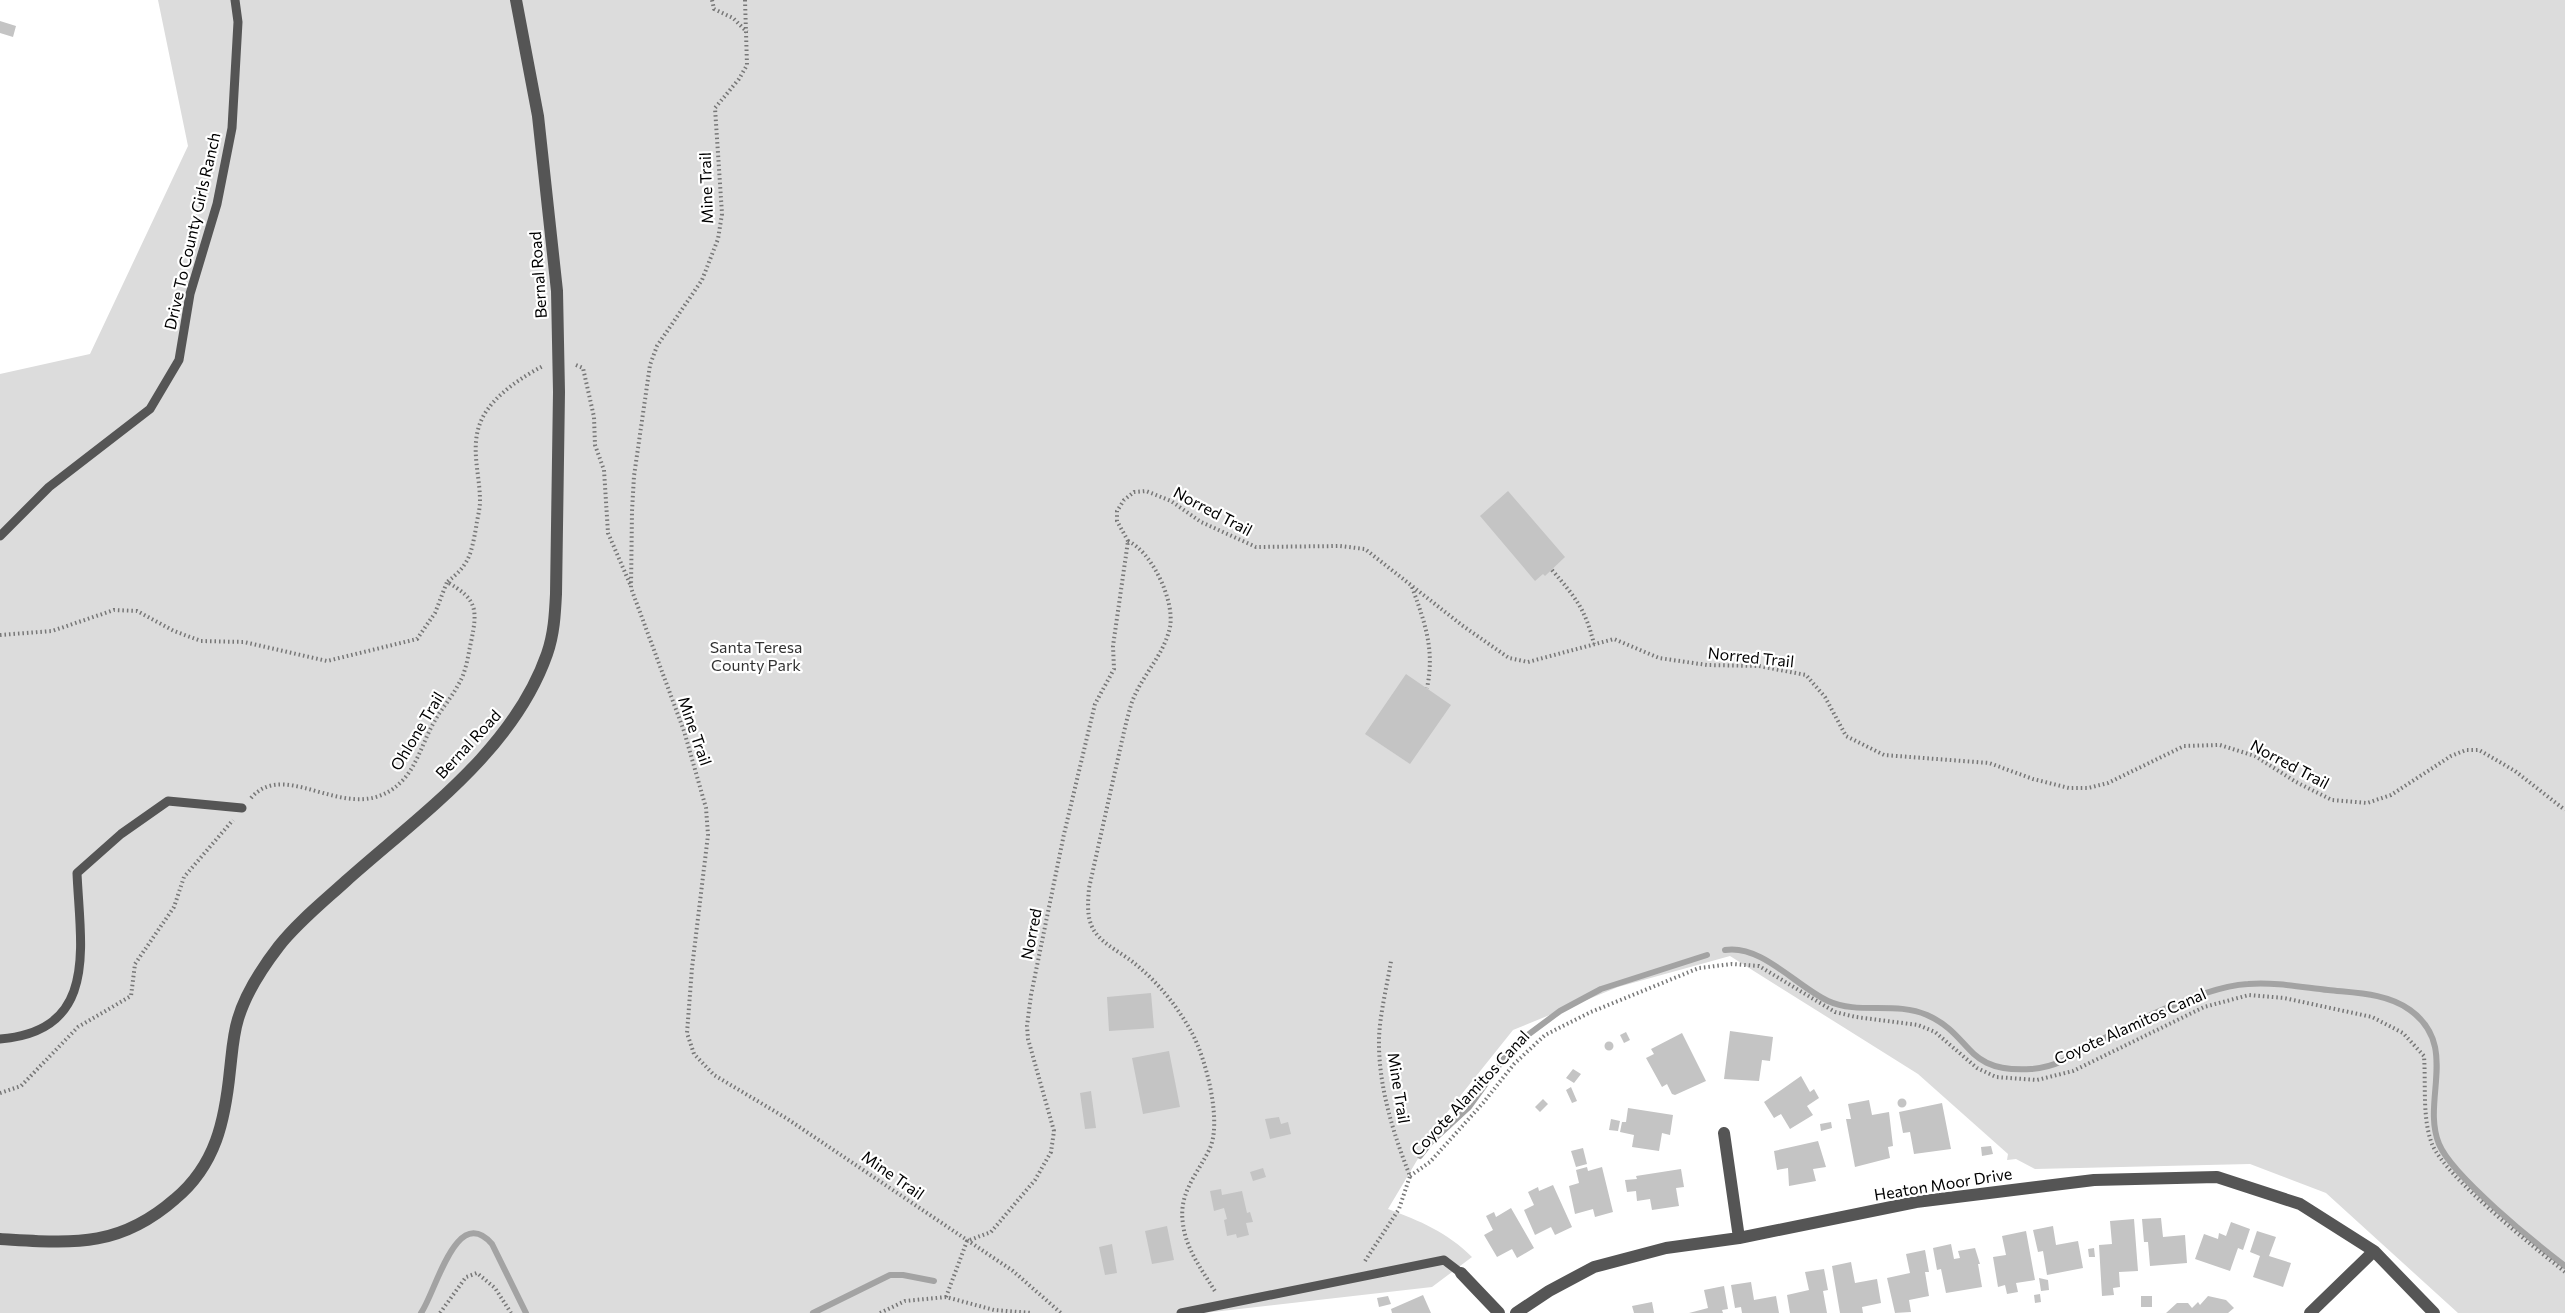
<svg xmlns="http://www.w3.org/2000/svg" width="2565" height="1313" viewBox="0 0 2565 1313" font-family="Commissioner,sans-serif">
  <rect width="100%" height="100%" fill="#fff"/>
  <!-- green -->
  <path fill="#dcdcdc" d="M158 0H2565V1313H2458L2326 1193 2250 1164 2035 1169 2016 1159 2007 1160 2008 1154 1918 1074 1730 956 1618 987 1513 1030 1441 1120 1388 1209C1420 1221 1447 1232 1472 1257L1432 1287 1204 1313H0V374L90 354 188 146Z"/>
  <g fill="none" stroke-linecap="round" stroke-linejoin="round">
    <!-- stream -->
    <path stroke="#a3a3a3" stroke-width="6" d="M1725 950C1761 944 1796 986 1828 1001 1859 1015 1895 1001 1927 1015 1974 1036 1963 1073 2031 1069 2062 1067 2087 1047 2114 1033 2149 1015 2209 986 2248 984 2275 982 2301 987 2328 990 2355 993 2387 993 2410 1010 2460 1046 2421 1100 2439 1144 2452 1176 2535 1243 2565 1266
      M1420 1156 1431 1142 1469 1107 1513 1046 1560 1011 1601 989 1707 955
      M421 1313C436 1292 456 1203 492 1244L526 1313
      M813 1313 890 1275H903L934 1281"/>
  </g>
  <!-- building -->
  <path fill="#c4c4c4" d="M0 21 16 26 13 37 0 33Z
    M1508 491 1565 557 1545 576 1543 574 1535 581 1480 516Z
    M1406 674 1451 705 1410 764 1365 734Z
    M1151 993 1154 1028 1109 1031 1107 997Z
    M1730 1031 1773 1037 1770 1061 1762 1060 1759 1081 1724 1079Z
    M1626 1032 1630 1040 1624 1043 1620 1035Z
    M1682 1033 1706 1081 1675 1095 1672 1094 1667 1084 1662 1087 1646 1058 1654 1054 1651 1049Z
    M1604.5 1046a4.5 4.5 0 1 1 9 0a4.5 4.5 0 1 1-9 0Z
    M1169 1051 1180 1107 1143 1114 1132 1058Z
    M1573 1069 1581 1074 1574 1083 1566 1078Z
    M1801 1076 1810 1092 1814 1089 1819 1098 1807 1106 1813 1115 1790 1129 1781 1114 1774 1118 1764 1102Z
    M1571 1087 1577 1101 1572 1103 1566 1090Z
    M1091 1091 1096 1128 1085 1129 1080 1093Z
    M1897.5 1103a4.5 4.5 0 1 1 9 0a4.5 4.5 0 1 1-9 0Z
    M1543 1099 1548 1104 1540 1112 1535 1107Z
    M1869 1100 1872 1115 1889 1112 1893 1146 1888 1147 1890 1158 1855 1167 1846 1119H1851L1848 1104Z
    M1942 1103 1951 1149 1914 1154 1910 1132 1903 1133 1899 1112Z
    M1628 1108 1673 1115 1670 1135 1662 1133 1659 1151 1632 1147 1634 1135 1620 1132 1622 1122H1626Z
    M1279 1117 1281 1124 1288 1122 1291 1134 1270 1139 1265 1119Z
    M1611 1119 1620 1121 1618 1131 1609 1130Z
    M1831 1122 1832 1128 1821 1131 1820 1124Z
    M1818 1141 1826 1167 1813 1169 1816 1181 1789 1186 1788 1168 1777 1170 1774 1151Z
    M1991 1146 1993 1154 1982 1156 1981 1147Z
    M1583 1148 1587 1164 1576 1167 1571 1151Z
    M1587 1167 1588 1171 1602 1167 1613 1212 1595 1217 1593 1209 1575 1214 1569 1186 1579 1183 1576 1170Z
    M1263 1168 1266 1177 1253 1181 1250 1172Z
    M1681 1169 1684 1187 1676 1188 1679 1206 1652 1210 1650 1199 1637 1201 1636 1191 1627 1192 1625 1180 1637 1179 1636 1176Z
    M1553 1185 1572 1227 1555 1235 1551 1227 1535 1235 1524 1210 1534 1205 1528 1192 1538 1187 1539 1191Z
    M1221 1189 1222 1195 1242 1191 1247 1213 1250 1212 1253 1222 1246 1223 1249 1235 1237 1238 1236 1234 1227 1236 1224 1220 1227 1219 1224 1208 1214 1211 1210 1191Z
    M1511 1208 1534 1248 1517 1258 1512 1249 1497 1257 1484 1235 1493 1230 1486 1216 1494 1212 1496 1217Z
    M2161 1218 2163 1237 2185 1235 2187 1263 2150 1266 2148 1242H2144L2142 1219Z
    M2134 1219 2138 1271 2119 1272 2120 1287 2113 1288 2114 1295 2102 1296 2099 1245 2112 1244 2110 1221Z
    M2231 1222 2250 1229 2243 1250 2238 1248 2230 1271 2195 1259 2204 1234 2218 1239 2219 1233 2226 1236Z
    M1167 1226 1174 1260 1152 1264 1145 1231Z
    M2053 1226 2056 1245 2078 1241 2083 1268 2047 1275 2043 1251 2038 1252 2033 1230Z
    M2026 1231 2035 1280 2016 1283 2018 1292 2007 1294 2005 1285 1998 1287 1993 1257 2006 1255 2002 1236Z
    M2257 1231 2276 1237 2269 1256 2291 1263 2283 1287 2253 1277 2260 1256 2250 1252Z
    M1112 1244 1117 1273 1105 1275 1099 1247Z
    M1951 1244 1954 1259 1960 1258 1958 1251 1975 1248 1980 1264H1978L1982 1287 1946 1293 1941 1269 1937 1270 1933 1248Z
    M2094 1248 2095 1257H2089L2088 1249Z
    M1925 1250 1929 1272H1925L1929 1296 1909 1300 1911 1312 1895 1313 1887 1278 1910 1273 1906 1254Z
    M1851 1262 1855 1283 1877 1279 1881 1303 1862 1307 1863 1313H1840L1832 1266Z
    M1824 1269 1828 1290 1823 1291 1827 1313H1790L1787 1295 1809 1290 1805 1272Z
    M2039 1278 2048 1280 2049 1290 2041 1291Z
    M1751 1282 1754 1300 1776 1296 1779 1313H1742L1741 1307 1735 1308 1731 1285Z
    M1724 1286 1728 1309 1722 1310 1723 1313H1689L1708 1308 1704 1290Z
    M2040 1294 2041 1302 2035 1303 2034 1295Z
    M1423 1295 1431 1313H1392L1391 1309Z
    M1388 1296 1391 1304 1379 1307 1377 1298Z
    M2141 1296H2152V1307H2141Z
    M2208 1296 2226 1300 2234 1308 2228 1313H2166L2177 1303H2188L2192 1308 2198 1302 2200 1305Z
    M1652 1302 1654 1313H1634L1632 1306Z"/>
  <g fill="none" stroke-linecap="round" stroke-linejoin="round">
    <!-- path -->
    <path stroke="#777" stroke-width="4" stroke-dasharray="1.5 3" stroke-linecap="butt" d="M712 0 714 9 733 18 747 32
      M745 0 747 65 739 79 715 108 722 214 718 239 702 280 657 346 650 365 634 476 632 511 631 588 684 731 706 808 708 835 692 968 687 1033 694 1054 714 1075 786 1118 1013 1271 1061 1313
      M576 365 583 368 594 417 595 445 604 470 608 533 630 584
      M1128 541 1117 521V511L1124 500 1134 492 1146 491 1171 501 1201 522 1256 547 1340 546 1365 549 1463 626 1509 658 1528 662 1614 639 1659 658 1707 665 1759 666 1806 675 1825 697 1846 736 1884 755 1989 763 2033 779 2069 788H2088L2108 783 2184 746 2220 745 2255 756 2296 782 2332 800 2367 803 2391 795 2451 756 2466 750H2479L2515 771 2565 810
      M1128 541C1152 552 1175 601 1170 627 1164 656 1140 677 1131 705 1125 725 1121 746 1116 767 1107 807 1098 848 1089 888 1088 903 1086 919 1095 932 1104 945 1122 953 1134 963 1157 981 1178 1007 1192 1033 1206 1059 1222 1121 1210 1148 1198 1174 1178 1192 1183 1224 1186 1250 1203 1271 1216 1293
      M1552 570C1575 597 1585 608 1594 644
      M1412 587C1425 623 1435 650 1427 688
      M0 635 52 631 114 610 137 611 174 631 201 641 244 642 327 661 417 639 435 613 447 582
      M251 798C288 755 353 833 403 780 417 765 423 742 433 724 440 710 451 699 458 685 466 673 468 656 471 642 478 609 477 599 447 582 469 565 471 555 476 528 477 519 480 510 480 501 480 472 468 443 484 415 496 394 522 377 543 366
      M0 1093 21 1086 78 1027 131 996 135 964 174 907 184 877 233 820
      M1410 1176 1430 1162 1483 1103 1514 1064 1545 1035 1591 1012 1699 968 1732 964 1759 966 1835 1012 1856 1017 1918 1025 1935 1032 1977 1068 1996 1077 2037 1080 2073 1071 2204 1007 2249 995 2284 998 2372 1017 2403 1033 2424 1056C2426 1084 2422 1118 2432 1144 2446 1178 2534 1247 2565 1272
      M1365 1261 1399 1209 1410 1176C1393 1133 1378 1085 1379 1038 1380 1013 1387 986 1391 961
      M946 1297 967 1241 991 1232 1035 1180 1051 1152 1054 1131 1028 1039 1027 1026 1031 995 1064 834 1095 704 1114 669 1113 646 1128 541
      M440 1313 466 1277 477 1273 495 1288 511 1313
      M880 1313 905 1301 946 1297 994 1310 1032 1313"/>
    <!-- service -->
    <path stroke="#555" stroke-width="9" d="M0 536 49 487 150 409 179 360 190 294 217 204 232 128 238 22 235 0
      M0 1039C100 1031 80 945 77 873L121 834 168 801 242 808
      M1181 1313 1444 1260 1461 1273"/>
    <!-- minor -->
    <path stroke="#555" stroke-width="12" d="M1724 1133 1739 1238
      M1461 1273 1499 1313
      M1516 1313 1549 1291 1594 1267 1666 1248 1739 1238 1916 1202 2094 1180 2217 1177 2300 1204 2374 1251 2434 1313
      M2310 1313 2374 1251"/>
    <!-- tertiary -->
    <path stroke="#555" stroke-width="12" d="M0 1239C71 1243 118 1249 175 1199 216 1165 225 1120 230 1070 232 1053 233 1035 238 1019 246 992 262 968 279 946 298 922 323 902 346 881 420 815 513 751 547 654 554 634 555 614 556 594L559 392 557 291 538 116 516 0"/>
  </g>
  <g text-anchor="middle" stroke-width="4.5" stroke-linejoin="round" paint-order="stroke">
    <!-- street labels -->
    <g font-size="16" fill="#000" stroke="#fff">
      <text transform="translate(706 188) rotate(-92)" y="6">Mine Trail</text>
      <text transform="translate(192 231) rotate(-77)" y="6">Drive To County Girls Ranch</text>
      <text transform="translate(538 275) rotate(-94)" y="6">Bernal Road</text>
      <text transform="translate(1213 511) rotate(28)" y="6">Norred Trail</text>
      <text transform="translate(1751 657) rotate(6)" y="6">Norred Trail</text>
      <text transform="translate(417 731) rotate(-59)" y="6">Ohlone Trail</text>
      <text transform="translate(695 731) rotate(71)" y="6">Mine Trail</text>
      <text transform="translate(468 744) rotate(-47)" y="6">Bernal Road</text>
      <text transform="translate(2290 764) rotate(28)" y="6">Norred Trail</text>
      <text transform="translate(1031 934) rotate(-79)" y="6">Norred</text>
      <text transform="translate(2130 1026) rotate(-24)" y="6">Coyote Alamitos Canal</text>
      <text transform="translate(1399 1088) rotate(81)" y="6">Mine Trail</text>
      <text transform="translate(1470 1093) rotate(-47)" y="6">Coyote Alamitos Canal</text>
      <text transform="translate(893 1175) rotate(35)" y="6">Mine Trail</text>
      <text transform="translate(1943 1184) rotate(-9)" y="6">Heaton Moor Drive</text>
    </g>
    <!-- park labels -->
    <g font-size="16" fill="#333" stroke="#fff">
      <text x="756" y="653">Santa Teresa<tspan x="756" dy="18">County Park</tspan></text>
    </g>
  </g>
</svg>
